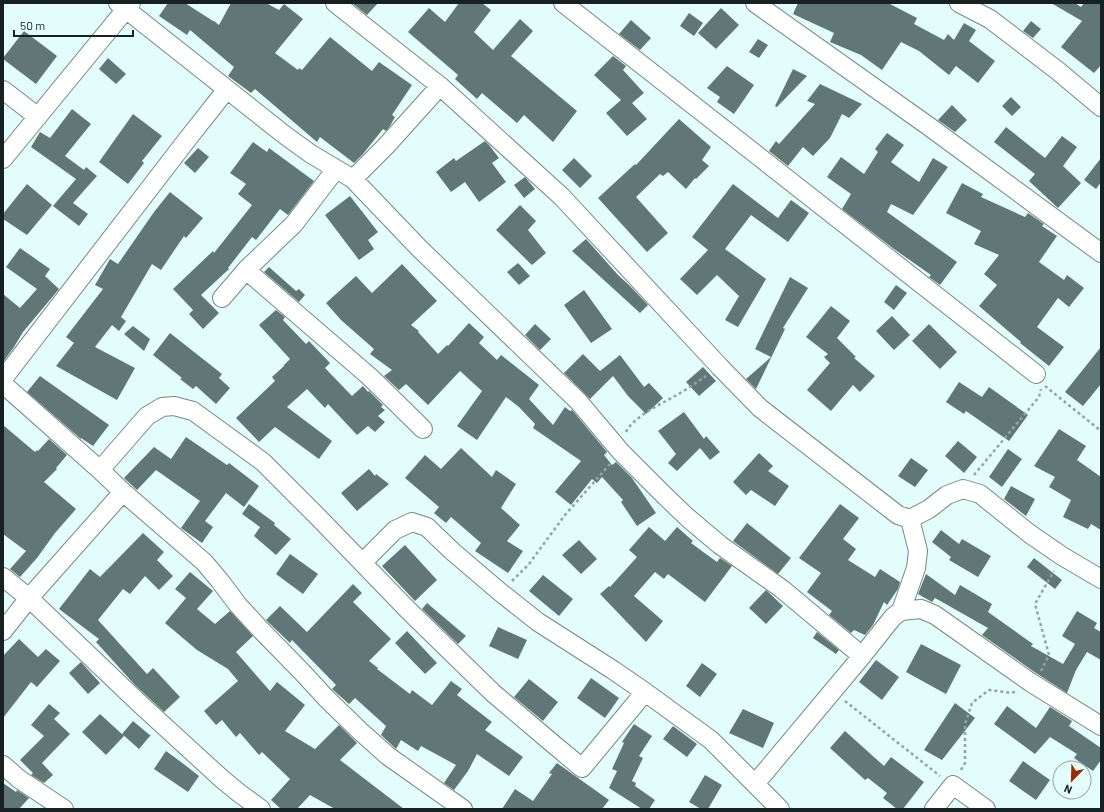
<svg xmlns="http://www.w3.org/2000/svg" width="1104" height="812" viewBox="0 0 1104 812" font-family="Barlow,sans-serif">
  <rect width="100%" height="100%" fill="#e3fdfb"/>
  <!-- building -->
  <path fill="#607775" d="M168 3H185L213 21H214L219 25 231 3H266L279 10 284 4 303 19 275 53 298 70 299 68 302 70 330 37 372 71 379 62 412 85 392 115 395 117 390 126 386 131 383 129 363 154 354 163 320 137 317 142 255 89 251 93 228 76 234 67 190 30 187 35 159 16Z
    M352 3H378L367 15Z
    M459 3H482L491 10 474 32 493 50 520 19 533 31 511 56 577 111 553 142 524 115 517 123 482 93 477 99 455 79 458 75 408 32 429 8 445 22Z
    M798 3H888L917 18 914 24 944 40 948 34 954 40 964 23 976 30 969 41 995 61 978 83 956 66 949 75 919 51 901 42 882 70 861 55 830 42 834 33 793 14Z
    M1051 3H1075L1081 7 1084 3H1101V65L1094 73 1061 47 1082 21Z
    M721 8 739 25 716 49 698 33Z
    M689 13 703 23 694 36 680 26Z
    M631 20 651 38 640 50 619 34Z
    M1031 21 1041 29 1033 38 1023 31Z
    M24 31 57 56 36 84 3 59V58Z
    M758 39 768 45 759 58 749 52Z
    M613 56 626 66 623 70 644 93 632 103 647 119 627 136 606 113 621 100 594 75Z
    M108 58 126 74 116 84 99 69Z
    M727 66 754 85 734 114 717 102 720 97 707 88Z
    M793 69 807 76 777 107 775 106Z
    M820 84 862 104 849 118 842 114 830 138 813 156 803 147 788 166 769 151 776 141 779 144 815 104 807 101Z
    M1011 97 1021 107 1012 116 1002 106Z
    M952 105 967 120 955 132 938 120Z
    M72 109 91 124 65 156 84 170 86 167 97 176 73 203 88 214 79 226 53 206 76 179 31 147 40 132 50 138Z
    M133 114 162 136 142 161 144 163 128 184 99 162Z
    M679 119 711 147 702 160 709 166 696 179 695 178 686 189 668 172 663 176 660 174 636 197 668 233 647 252 598 198 635 164 636 165Z
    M1006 127 1045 158 1062 136 1077 147 1063 166 1081 183 1058 208 1029 181 1035 174 994 142Z
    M887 133 904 145 891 162 919 182 933 158 948 167 913 215 891 204 887 212 957 262 940 285 929 277 931 275 894 249 842 209 851 194 827 177 841 157 864 174 878 152 875 149Z
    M485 141 489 145 499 158 492 163 506 182 479 202 465 182 451 192 436 172 454 158 456 161Z
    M253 142 267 152 269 148 314 181 288 215 280 209 256 240 252 237 228 268 229 269 201 295 219 313 203 329 189 314 193 310 173 289 213 251 214 253 252 205 238 194 246 184 230 173Z
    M198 148 209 157 195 173 184 163Z
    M574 158 592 176 580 188 562 170Z
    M1101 158V182L1096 189 1084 180Z
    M525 177 535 189 524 198 514 185Z
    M962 183 983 194 981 197 1025 217 1028 213 1044 224 1042 226 1057 236 1039 262 1064 280 1067 275 1084 288 1069 307 1058 298 1037 327 1064 347 1049 366 1020 343 1021 342 979 306 997 285 984 274 999 255 974 244 981 231 946 213Z
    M27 184 52 205 27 235 3 219V214Z
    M733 184 778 218 791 200 809 213 788 242 751 215 725 249 766 279 738 327 725 320 739 296 717 275 697 295 680 279 708 250 692 237Z
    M170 192 203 218 186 238 184 236 161 270 152 264 121 317 126 321 119 331 112 325 95 347 135 368 117 400 56 366 74 343 66 337 103 289 95 285 110 259 118 264 154 212Z
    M350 196 378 232 368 240 374 249 359 260 325 215Z
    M520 205 536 221 528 230 546 253 532 265 496 230Z
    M586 239 618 275 629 285 648 305 640 313 572 251Z
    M20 248 50 269 45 276 59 289 23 332 14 347 3 362V294L20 308 37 289 6 267Z
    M518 263 530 276 519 285 507 272Z
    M402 264 437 301 411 325 419 331 418 332 438 354 447 345 448 346 469 323 484 337 479 343 497 360 501 355 539 385 529 399 553 425 565 407 570 411 572 410 607 452 604 455 612 465 616 462 632 478 656 513 637 526 621 502 623 500 602 477 597 483 592 479 571 505 555 492 581 461 533 428 535 424 519 407 506 397 477 440 457 426 482 391 460 371 428 405 406 384 399 390 384 376 392 370 370 354 374 349 341 320 326 303 356 276 372 293Z
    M269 267 296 291 299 289 305 295 299 302 264 272Z
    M790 277 808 288 783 328 785 329 756 389 746 379 771 357 755 349Z
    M896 285 907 293 894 310 884 302Z
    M584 290 612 329 591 343 564 305Z
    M831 306 850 321 837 338 856 357 854 358 875 376 860 392 853 385 831 411 807 390 830 363 824 357 828 354 806 337Z
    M276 310 285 317 283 320 306 344 309 341 330 363 325 368 352 396 363 386 368 392 369 391 383 405 381 407 385 410 378 416 385 422 375 432 368 426 357 435 328 404 325 408 307 389 287 407 332 441 319 459 275 427 259 442 236 418 275 381 272 377 284 366V365L290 359 259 325Z
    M892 316 910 335 894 350 876 331Z
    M535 324 551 339 540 350 525 335Z
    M929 324 957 352 940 369 912 341Z
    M133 326 150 339 144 351 124 334Z
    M170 333 222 374 219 378 230 388 216 404 196 386 193 389 180 379 182 378 153 355Z
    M1101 347V384L1083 406 1065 392Z
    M583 354 600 371 620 355 644 387 649 383 663 398 646 414 628 396 613 376 590 399 564 373Z
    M703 367 716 381 699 396 686 382Z
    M40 376 109 425 93 446 81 438V439L27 392Z
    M959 382 982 397 989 387 1028 415 1009 441 966 411 964 414 946 402Z
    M684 412 704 439 706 436 720 452 710 460 700 448 677 471 668 463 676 454 658 431Z
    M3 425 35 452 37 450 38 451 49 439 67 455 56 468 57 469 44 482 76 509 55 533 37 558 20 577 10 569 26 551 3 534Z
    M1059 429 1086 446 1077 460 1101 477V530L1091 524 1088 529 1063 517 1071 500 1049 487 1055 477 1034 466Z
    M186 437 227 465 229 463 259 486 244 507 226 493 205 521 213 527 202 543 181 528 200 501 156 470 137 490 124 478 154 447 171 459Z
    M958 441 977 457 964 473 945 456Z
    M461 448 492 477 496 470 516 484 501 508 520 525 507 541 523 551 508 573 475 551 481 543 451 517 446 523 434 513 439 507 405 478 425 455 441 469Z
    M1008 449 1022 459 1002 487 989 477Z
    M759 453 773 466 768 471 789 486 775 506 751 490 746 495 733 482Z
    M911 458 928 470 915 487 898 476Z
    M369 469 375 476 376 474 389 484 357 511 341 493Z
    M1011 486 1035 499 1026 516 1004 499Z
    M249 504 275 523 274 525 291 539 276 555 254 536 260 527 242 514Z
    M840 504 859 518 843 539 856 549 848 560 875 577 880 569 900 582 898 589 887 605 884 602 873 625 865 635 854 630 851 633 829 615 832 611 807 592 821 573 799 558Z
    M747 523 791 558 778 574 733 541Z
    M649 527 665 541 677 527 693 541 691 543 717 562 720 558 732 566 705 602 668 574 664 579 655 572 634 596 663 621 646 642 600 594 609 586 610 587 637 557 629 550Z
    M941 530 959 544 962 539 991 556 978 577 949 560 951 557 932 542Z
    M143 533 164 552 157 560 173 576 159 590 145 576 130 594 123 589 98 620 147 674 153 668 180 697 164 712 135 685 96 642 99 639 59 609 90 569 100 577Z
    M579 540 597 559 581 574 562 555Z
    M405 545 437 580 415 601 382 566Z
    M290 554 318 574 303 594 276 574Z
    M1034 558 1062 580 1055 589 1027 567Z
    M190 572 213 591 197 609 215 624 230 611 253 636 236 652 270 691 277 682 305 705 285 731 315 749 339 725 357 743 340 760 404 809H335L310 795 297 809H281L271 800 290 779 262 752 259 755 240 733 236 737 222 720 216 725 204 711 238 681 228 669 197 650 165 623 186 598 175 589Z
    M926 574 955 595 960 585 992 604 988 612 1033 644 1031 646 1063 664 1075 644 1062 636 1077 611 1097 623 1094 628 1101 632V660L1087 652 1076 670 1067 693 1036 673 982 635 988 628 935 598 932 602 918 594Z
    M543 575 573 599 559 616 529 591Z
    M353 584 362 593 353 602 391 639 369 661 378 668 377 669 410 694 412 690 432 705 451 681 462 689 457 695 492 722 485 730 523 757 509 776 477 754 468 771 454 790 444 783 456 765 421 746 418 751 401 740 396 749 394 747 381 735 386 726 355 698 349 704 332 689 336 685 292 640 290 643 266 620 280 606 307 632Z
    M766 590 783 606 766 624 749 608Z
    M427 603 466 636 458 644 422 609Z
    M498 627 527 640 518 659 489 646Z
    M407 631 437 663 425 674 395 643Z
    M817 632 839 650 836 654 813 638Z
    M19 639 38 657 46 649 60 661 37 687 31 682 3 718V656Z
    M921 644 961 665 946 694 906 672Z
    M876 660 899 677 882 700 859 682Z
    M81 662 100 683 88 694 69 673Z
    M702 663 717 674 700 697 686 686Z
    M591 678 619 698 605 718 577 698Z
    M529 679 558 702 543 721 514 697Z
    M955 703 975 718 942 760 924 750Z
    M49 704 60 713 54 719 70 734 42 763 53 775 44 783 31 775 33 773 20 760 44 736 31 725Z
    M1007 706 1036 728 1050 707 1072 721 1069 726 1101 748V760L1093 771 1074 758 1077 754 1050 737 1035 754 994 724Z
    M743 709 774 723 763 748 729 733Z
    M100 714 124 736 106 755 82 732Z
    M133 721 151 736H150L139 749 122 734Z
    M634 724 652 736 639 756 643 758 632 781 636 783 635 786 655 800 649 809H642L609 788 617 771 612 769 624 743 622 742Z
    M673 726 697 744 687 757 663 739Z
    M845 731 884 766 891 757 924 782 903 809H897L883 798 887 793 868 778 865 780 830 748Z
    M166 751 181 762 199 776 188 792 154 769Z
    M1023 761 1050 780 1036 800 1009 781Z
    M557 763 609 800 602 809H502L515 789 533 801 552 774 549 773Z
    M705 775 722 785 708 809H701L689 802Z
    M3 783 16 792 17 790 29 798 19 809H3Z"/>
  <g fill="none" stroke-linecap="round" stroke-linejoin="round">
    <!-- minor casing -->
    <g stroke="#728a88" stroke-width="20">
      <path id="minor" d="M118 3 286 136 311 154 353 179 420 249 578 401 621 452 664 495 688 518 720 545 782 589 862 656
        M335 3 440 86 562 197 720 367 760 408 898 515 910 519 929 509 947 495 963 489 980 494 1030 534 1062 556 1101 579
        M563 3 1036 374
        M755 3 927 125 1101 253
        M959 3 990 19 1058 71 1101 107
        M3 90 38 117
        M3 159 131 3
        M353 179 386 146 440 86
        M246 270 370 377 423 429
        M222 298 246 270 294 224 336 169
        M3 379 186 141 227 89
        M3 384 100 470 123 492 204 562 220 581 238 605 261 630 303 673 326 698 360 731 388 756 463 809
        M100 470 147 416 162 407 174 406 193 411 263 462 318 517 408 610 493 693 552 743 582 768 645 692
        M363 562 395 530 412 522 427 527 452 551 500 592 538 622 613 670 645 692 711 740 780 809
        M3 577 29 598 140 704 222 779 239 793 261 809
        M901 611 916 568 918 551 910 519
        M3 631 29 598 123 492
        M3 765 19 779 64 809
        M755 784 862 656 893 617 901 611 921 609 935 615 1030 682 1101 726
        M934 809 953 785 986 809"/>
    </g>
    <!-- path -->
    <path stroke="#92a5a4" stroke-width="2.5" stroke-dasharray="3 3" stroke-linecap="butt" d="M1045 386 1101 431
      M626 432C633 417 661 404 675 396 686 390 696 383 706 376
      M974 475 1039 397 1041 389
      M512 581 529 564 565 515 610 464
      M1041 671 1049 655 1035 604 1054 571
      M845 701 940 776
      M961 770 965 763V724L972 703 989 690 1012 693 1016 691"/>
    <!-- minor -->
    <use href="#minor" stroke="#fff" stroke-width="18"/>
  </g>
  <!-- border -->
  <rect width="1104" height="812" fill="none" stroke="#182121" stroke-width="8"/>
  <!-- north arrow -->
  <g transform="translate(1072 780) rotate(203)"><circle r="19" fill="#e3fdfb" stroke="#92a5a4"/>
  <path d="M0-3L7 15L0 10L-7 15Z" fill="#942e04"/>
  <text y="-6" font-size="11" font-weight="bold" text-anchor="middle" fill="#182121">N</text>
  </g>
  <!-- scale -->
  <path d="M14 30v6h119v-6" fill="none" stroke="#182121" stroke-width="2"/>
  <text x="20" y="30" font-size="12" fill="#182121" stroke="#e3fdfb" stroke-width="3" paint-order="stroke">50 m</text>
</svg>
